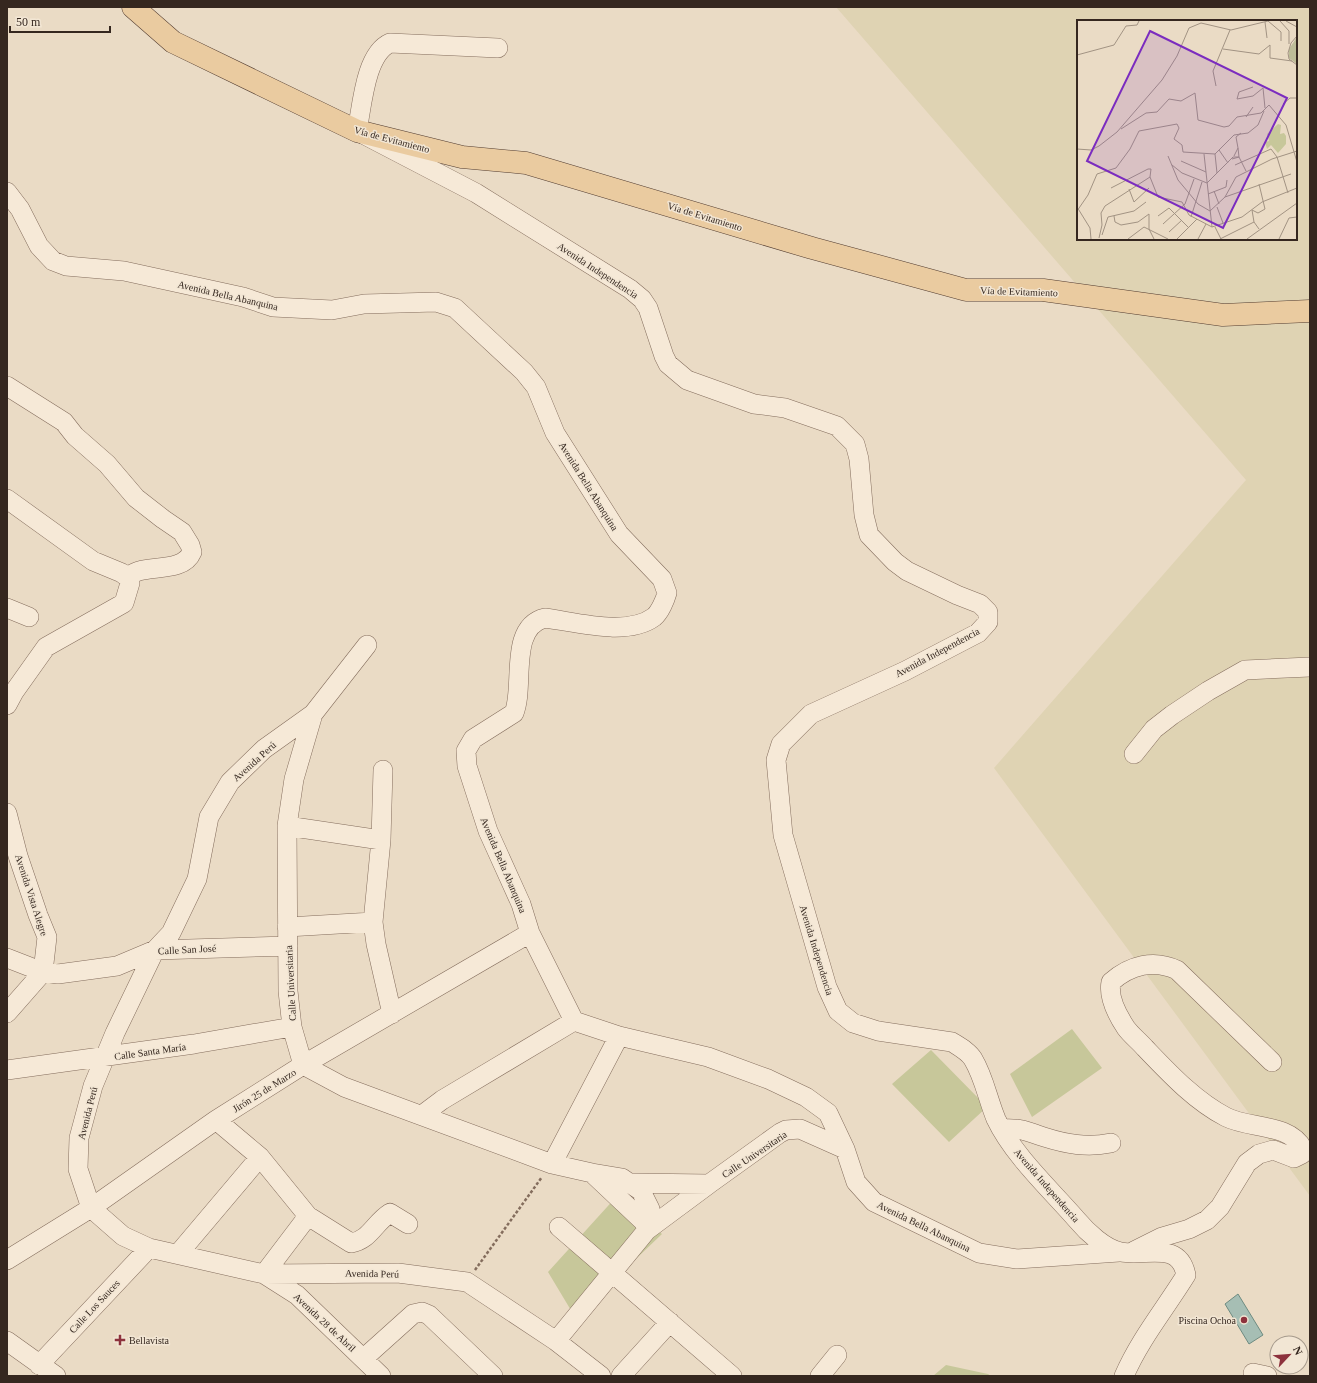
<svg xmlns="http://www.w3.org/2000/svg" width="1317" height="1383" viewBox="0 0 1317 1383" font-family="Georgia,serif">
  <rect width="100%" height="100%" fill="#eadbc5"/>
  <!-- farmland -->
  <path fill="#dfd3b3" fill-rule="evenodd" d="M836 7H1310V1196L994 768 1246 480ZM1078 21H1296V239H1078Z"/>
  <!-- green -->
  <path fill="#c7c79a" d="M1072 1029 1102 1068 1032 1117 1010 1074Z
    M931 1050 987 1107 949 1142 892 1084Z
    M617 1196 662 1234 575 1317 548 1272Z
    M946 1365 988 1374 991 1376H933Z"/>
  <!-- water -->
  <path fill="#a6beb4" stroke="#6e8b81" d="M1238 1294 1263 1335 1249 1344 1225 1304Z"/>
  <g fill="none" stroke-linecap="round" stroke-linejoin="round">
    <!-- minor casing -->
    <g stroke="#846d5d" stroke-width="20">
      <path id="minor" d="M498 48 390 43C365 54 362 107 357 131L476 193 630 289 642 299 648 308 664 356 668 364 687 380 754 404 785 408 837 426 855 444 859 459 864 515 869 535 895 562 907 571 957 595 980 604 988 612V622L978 633 905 671 811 714 781 744 776 760 783 835 827 987 838 1011 853 1023 878 1031 952 1042C960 1047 969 1052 973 1059 984 1077 988 1100 996 1119 1013 1155 1051 1190 1077 1220 1087 1232 1105 1249 1121 1252 1146 1257 1179 1240 1186 1275 1165 1309 1140 1339 1124 1376
        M7 192 20 209 39 246 53 261 66 266 124 271 243 297 273 307 332 310 364 304 436 302 455 308 524 372 536 387 555 433 619 534 662 579 667 593C665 600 660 612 654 617 627 637 576 622 545 618 508 627 525 687 514 713L473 739 466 751 467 766 488 831 521 904 530 933 574 1021 619 1036 708 1057 768 1079 806 1097 828 1113 845 1149 856 1182 874 1202 979 1253 1017 1259 1119 1252
        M7 386 64 422 75 436 107 464 136 498 163 519 182 532 190 545 192 552C184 571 155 566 139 571 135 572 131 575 127 577
        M7 499 93 561 122 573 127 577
        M7 608 29 617
        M367 645 313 714 264 749 230 782 209 817 197 879 171 933 155 950 115 1033 93 1086 79 1138 78 1169 91 1208 123 1236 149 1248 264 1274 398 1273 467 1282 556 1341 601 1376
        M7 705 14 692 46 647 124 603 130 583 127 577
        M313 714 294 779 287 826 288 991 292 1027 303 1065 344 1087 552 1164 592 1173 644 1222 647 1230 556 1341
        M1134 754 1154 729 1172 715 1208 691 1245 670 1310 667
        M383 770 381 840 373 922 376 944 392 1014
        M7 813 18 856 38 915 47 937 43 972 7 1013
        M287 826 381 840
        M287 927 373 922
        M7 958 43 972 58 974 117 966 155 950 288 946
        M7 1070 194 1044 292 1027
        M422 1115 442 1100 574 1021
        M216 1120 260 1157 308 1216 351 1243C370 1240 374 1223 390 1213L408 1224
        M1002 1129C1023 1128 1025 1131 1044 1137 1066 1144 1087 1148 1111 1143
        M552 1164 619 1036
        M592 1173 622 1178 641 1191 650 1209 647 1230 709 1184
        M633 1183 709 1184 780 1133 786 1130 800 1129 845 1149
        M559 1227 732 1376
        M1134 1251 1162 1237 1189 1229 1207 1220 1220 1207 1247 1163 1259 1154 1273 1150 1294 1158 1302 1154 1303 1149C1290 1123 1249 1129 1226 1117 1195 1101 1169 1073 1145 1048 1139 1041 1131 1035 1126 1028 1118 1016 1108 997 1111 982 1130 965 1154 959 1177 970L1272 1062
        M178 1254 260 1157
        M7 1260 91 1208 216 1120 303 1065 530 933
        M264 1274 297 1295 381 1376
        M264 1274 308 1216
        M7 1341 56 1376
        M364 1358 413 1314 422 1312 429 1315 493 1376
        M39 1365 149 1248
        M1253 1373 1267 1376
        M621 1376 670 1322
        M820 1376 837 1355"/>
    </g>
    <!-- major casing -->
    <g stroke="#523c30" stroke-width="23">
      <path id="major" d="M133 7 173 42 357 131 462 157 526 163 812 248 966 290H1043L1223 315 1310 311"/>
    </g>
    <!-- path -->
    <path stroke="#846d5d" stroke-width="2.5" stroke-dasharray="3 2" stroke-linecap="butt" d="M475 1270 542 1177"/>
    <!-- minor -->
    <use href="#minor" stroke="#f6e9d7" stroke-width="19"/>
    <!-- major -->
    <use href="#major" stroke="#eacba0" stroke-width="22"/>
  </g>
  <!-- markers -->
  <g fill="#8d323d" stroke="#f2e6d4" stroke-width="1.5">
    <circle cx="1244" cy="1320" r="4"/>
    <path d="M118 1334h4v4h4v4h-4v4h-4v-4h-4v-4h4z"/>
  </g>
  <g text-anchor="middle" stroke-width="3" stroke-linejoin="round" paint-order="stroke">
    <!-- street labels -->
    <g font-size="10" fill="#35271f" stroke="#f2e6d4">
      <text transform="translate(392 139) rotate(15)" y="4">Vía de Evitamiento</text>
      <text transform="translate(705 216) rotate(17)" y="4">Vía de Evitamiento</text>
      <text transform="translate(598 270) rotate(33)" y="4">Avenida Independencia</text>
      <text transform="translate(1019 291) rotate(2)" y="4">Vía de Evitamiento</text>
      <text transform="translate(228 295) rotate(13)" y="4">Avenida Bella Abanquina</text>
      <text transform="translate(589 486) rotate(58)" y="4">Avenida Bella Abanquina</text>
      <text transform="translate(937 652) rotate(-28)" y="4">Avenida Independencia</text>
      <text transform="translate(254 761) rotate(-42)" y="4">Avenida Perú</text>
      <text transform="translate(504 865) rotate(67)" y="4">Avenida Bella Abanquina</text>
      <text transform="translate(32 895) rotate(72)" y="4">Avenida Vista Alegre</text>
      <text transform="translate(187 949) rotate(-3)" y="4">Calle San José</text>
      <text transform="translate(817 950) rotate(73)" y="4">Avenida Independencia</text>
      <text transform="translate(290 983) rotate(-93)" y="4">Calle Universitaria</text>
      <text transform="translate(150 1051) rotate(-8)" y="4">Calle Santa María</text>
      <text transform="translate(264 1090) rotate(-32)" y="4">Jirón 25 de Marzo</text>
      <text transform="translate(87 1113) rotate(-76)" y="4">Avenida Perú</text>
      <text transform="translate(754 1154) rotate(-34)" y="4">Calle Universitaria</text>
      <text transform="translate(1047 1185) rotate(49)" y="4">Avenida Independencia</text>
      <text transform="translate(924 1226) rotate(26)" y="4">Avenida Bella Abanquina</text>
      <text transform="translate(372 1273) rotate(1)" y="4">Avenida Perú</text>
      <text transform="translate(94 1306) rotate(-47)" y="4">Calle Los Sauces</text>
      <text transform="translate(325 1322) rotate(43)" y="4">Avenida 28 de Abril</text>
    </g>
    <!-- poi labels -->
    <g font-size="10" fill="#35271f" stroke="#f2e6d4" text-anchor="end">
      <text x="1236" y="1324">Piscina Ochoa</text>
      <text x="129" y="1344" text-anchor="start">Bellavista</text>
    </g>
  </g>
  <!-- overview -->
  <g transform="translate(1077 20)">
    <rect width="220" height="220" fill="#eadbc5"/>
    <path d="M201 104 204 105 203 114 207 113 209 116V124L201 133 194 125 190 129 188 122 192 121 190 114Z" fill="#c7c79a"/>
    <path d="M220 17V44L212 38V29Z" fill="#bdbd98"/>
    <path fill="none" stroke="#a29383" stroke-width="1" d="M191 1 204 12V21M203 1 212 11V24M209 1 220 7M188 2 190 18M220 16 214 23 211 33 212 39 220 45M146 29 182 34 193 25V38L215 41M0 35 37 25 49 6 60 5 62 1M139 66 136 51 153 10M176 67 162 72 160 79 176 76 186 68 188 88M206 84 213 78H220M169 97 176 87M44 109 69 93 80 92 92 79 104 81 118 73 121 100 147 107 152 106 160 97 184 93 192 85 209 105 220 142M0 129 14 130 22 126 40 112 85 60 100 36 112 8 124 3 154 10 191 1M142 130 151 143M127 134 135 207M138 134 140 153M91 136 101 160 121 184 133 191 148 177 159 157 195 139 220 131M157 136 161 128 159 117 164 113M155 139 162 137 169 151M104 141 129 152M95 145 105 153 130 163 156 137H162L161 128M158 145 194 129 200 137 211 173M73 157 81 177 105 182 112 195 135 207 165 197 185 182 220 168M34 168 71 149H74L73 157M52 169 57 182 72 168M137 171 142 184M131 174 149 167 150 160M148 177 214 154M0 187 13 208 14 219M140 187 146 203M175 190 181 193 188 189 182 164M175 190 177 202 182 209M0 191 11 175 20 154 39 148 53 129 62 111 100 104 102 108 97 119 105 125 106 132 138 134 157 115 171 113 181 105 187 91M37 196 38 202 44 205 61 202 72 194V209L77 219M81 196 92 188 112 208M114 197 125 162M86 204 108 184 117 159M138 207 144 219M92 212 105 200M25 215 31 197 57 191 69 182M22 218 25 205 24 193 28 186 73 157M51 219 67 207 91 219M100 219 120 199M121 219 129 204M143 219 177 202M170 219 220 183M202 219 212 198 220 197"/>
    <path fill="#7b2cbf" fill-opacity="0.15" stroke="#7b2cbf" stroke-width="2" d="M73 11 210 78 146 208 10 141Z"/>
    <rect width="220" height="220" fill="none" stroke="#35271f" stroke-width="2"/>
  </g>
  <!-- border -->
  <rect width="1317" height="1383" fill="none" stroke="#35271f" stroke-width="16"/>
  <!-- north arrow -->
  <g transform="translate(1289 1355) rotate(64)"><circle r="19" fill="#f2e6d4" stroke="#a69a8c"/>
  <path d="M0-3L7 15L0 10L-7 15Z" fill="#8d323d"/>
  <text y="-6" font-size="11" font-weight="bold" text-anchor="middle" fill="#35271f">N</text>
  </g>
  <!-- scale -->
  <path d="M10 26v6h100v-6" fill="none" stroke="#35271f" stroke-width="2"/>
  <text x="16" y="26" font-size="12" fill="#35271f" stroke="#f2e6d4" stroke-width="3" paint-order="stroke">50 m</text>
</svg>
